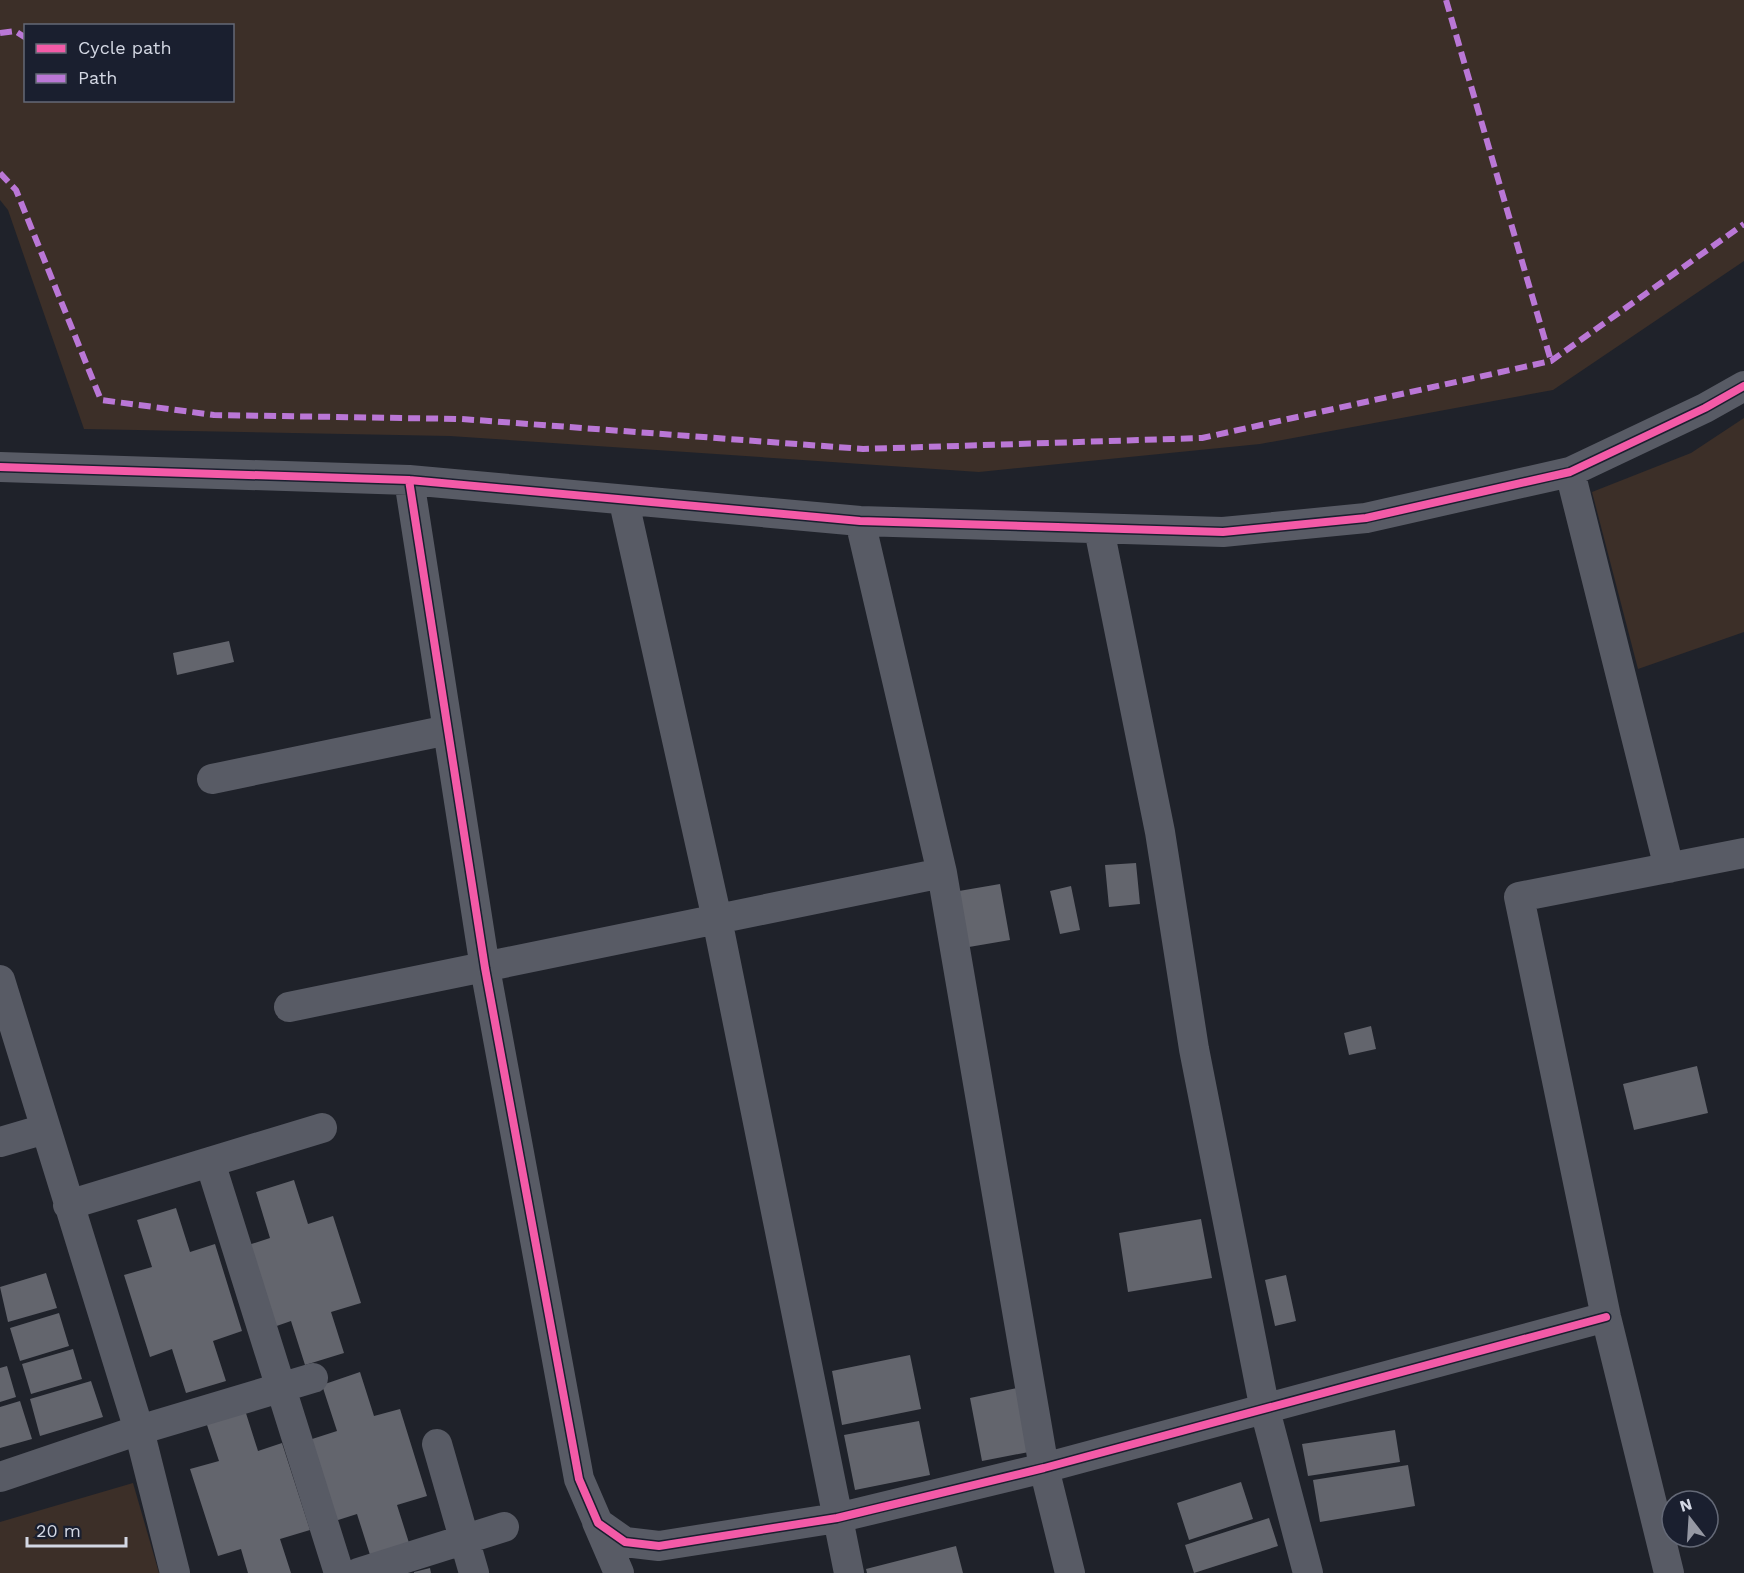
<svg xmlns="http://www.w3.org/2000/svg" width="1744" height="1573" viewBox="0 0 1744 1573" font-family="'Work Sans',sans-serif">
  <rect width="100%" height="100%" fill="#1f222a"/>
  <!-- green -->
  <path fill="#3c2f28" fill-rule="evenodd" d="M0 0H1744V261L1553 390 1260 444 979 472 450 436 84 429 8 210 0 200ZM26 26H232V100H26Z
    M1744 418V632L1638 669 1592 492 1691 453Z
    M133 1483 159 1573H0V1522Z"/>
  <!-- building -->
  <path fill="#63656d" d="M229 641 234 662 177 675 173 653Z
    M1136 863 1140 904 1109 907 1105 865Z
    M1000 884 1010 940 969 947 959 891Z
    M1071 886 1080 930 1060 934 1050 891Z
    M1371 1026 1376 1049 1349 1055 1344 1033Z
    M1697 1066 1708 1113 1634 1130 1623 1084Z
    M294 1180 308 1224 333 1216 361 1303 331 1312 344 1353 305 1365 291 1321 268 1329 242 1247 270 1238 256 1192Z
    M176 1208 190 1252 215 1244 242 1331 213 1341 226 1381 186 1393 172 1349 150 1357 124 1275 152 1267 137 1220Z
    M1201 1219 1212 1278 1128 1292 1119 1233Z
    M46 1273 57 1308 8 1322 0 1287Z
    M1286 1275 1296 1321 1275 1326 1265 1280Z
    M59 1313 69 1346 20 1361 10 1328Z
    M73 1349 82 1379 31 1394 22 1364Z
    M910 1355 921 1409 842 1425 832 1371Z
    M7 1366 16 1397 0 1402V1368Z
    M360 1372 374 1416 400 1409 427 1496 397 1505 410 1546 371 1558 357 1514 335 1521 309 1440 337 1431 322 1385Z
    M91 1381 103 1417 40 1436 30 1399Z
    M1017 1388 1029 1452 982 1461 970 1398Z
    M20 1401 32 1439 0 1448V1407Z
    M244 1407 258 1451 282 1443 310 1530 280 1539 291 1573H248L241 1549 218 1556 190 1469 219 1461 205 1419Z
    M919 1421 930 1475 855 1490 844 1435Z
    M1395 1430 1400 1462 1308 1476 1302 1444Z
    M1408 1465 1415 1506 1320 1522 1313 1480Z
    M1241 1482 1253 1519 1189 1540 1177 1503Z
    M1269 1518 1278 1546 1194 1573 1185 1545Z
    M956 1546 963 1573H867L866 1569Z
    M430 1568 431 1573H414V1572Z"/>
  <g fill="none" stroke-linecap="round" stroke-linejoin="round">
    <!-- minor -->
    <path stroke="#585b65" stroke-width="30" d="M0 467 409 480 860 521 1223 532 1366 518 1570 472 1705 408 1744 386
      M1570 472 1669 868
      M409 480 485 968 579 1479 598 1523 625 1542 659 1546 837 1518 1044 1468 1606 1317
      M624 502 717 919 849 1573
      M860 521 942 873 1044 1468 1070 1573
      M1099 529 1160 832 1194 1049 1265 1410 1308 1573
      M212 779 448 730
      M0 980 139 1430 313 1378
      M289 1007 942 873
      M0 1142 45 1129
      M210 1162 339 1573
      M68 1205 322 1128
      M437 1444 474 1573
      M0 1477 139 1430 175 1573
      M597 1522 619 1573
      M358 1573 504 1527
      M1669 1573 1606 1317 1519 897 1744 853"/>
    <!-- quiet -->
    <path stroke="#ba77d6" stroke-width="6" stroke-dasharray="12 6" stroke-linecap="butt" d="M1446 0 1551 361
      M0 33 15 31 26 38
      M0 173 16 190 101 400 214 415 462 419 863 449 1202 438 1551 361 1744 224"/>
    <!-- cycleway casing -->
    <g stroke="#1a1f2f" stroke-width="11">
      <path id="cycleway" d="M0 467 409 480 860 521 1223 532 1366 518 1570 472 1705 408 1744 386
        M409 480 485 968 579 1479 598 1523 625 1542 659 1546 837 1518 1044 1468 1606 1317"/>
    </g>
    <!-- cycleway -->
    <use href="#cycleway" stroke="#f35aa7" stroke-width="8"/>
  </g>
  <!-- legend -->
  <rect x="24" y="24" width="210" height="78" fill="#1a1f2f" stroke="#646977" stroke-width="1.5"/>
  <rect x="36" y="44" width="30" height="9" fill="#f35aa7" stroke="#646977" stroke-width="1.5"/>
  <text x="78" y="54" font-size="18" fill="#d4d8e4">Cycle path</text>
  <rect x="36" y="74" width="30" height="9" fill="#ba77d6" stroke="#646977" stroke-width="1.5"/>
  <text x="78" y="84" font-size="18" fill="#d4d8e4">Path</text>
  <!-- north arrow -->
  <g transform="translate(1690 1519) rotate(343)"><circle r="28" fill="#1a1f2f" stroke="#646977" stroke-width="1.5"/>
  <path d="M0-4.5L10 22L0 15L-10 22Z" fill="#9598a3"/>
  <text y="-9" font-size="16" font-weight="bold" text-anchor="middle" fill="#d4d8e4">N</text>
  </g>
  <!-- scale -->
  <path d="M27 1537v9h99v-9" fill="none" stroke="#d4d8e4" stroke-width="3"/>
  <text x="36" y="1537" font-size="18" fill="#d4d8e4" stroke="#1a1f2f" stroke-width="4.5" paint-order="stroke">20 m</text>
</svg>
